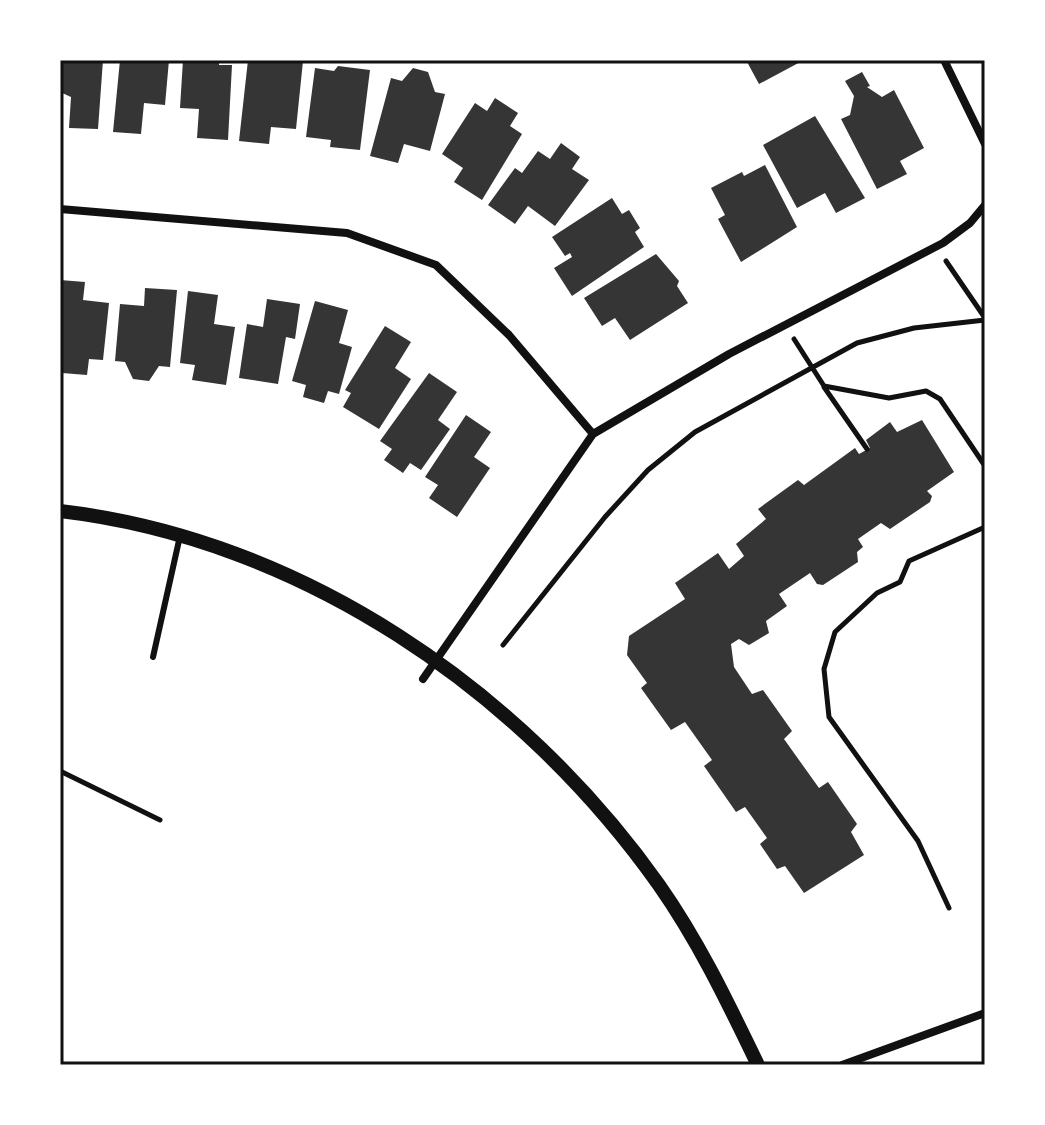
<svg xmlns="http://www.w3.org/2000/svg" width="1045" height="1125" viewBox="0 0 1045 1125" font-family="'Space Grotesk',sans-serif">
  <rect width="100%" height="100%" fill="#fff"/>
  <!-- building -->
  <path fill="#353535" d="M60 60H103L98 129 69 128 71 97 60 92Z
    M120 60H169L165 105 144 103 141 134 113 132Z
    M183 60H219V65H232L228 140 197 138 199 109 180 108Z
    M248 60 303 61 296 129 271 127 269 144 239 141Z
    M746 60H804L759 84Z
    M338 66 370 70 360 150 330 147 331 140 306 137 315 68 334 71Z
    M413 68 428 72 435 92 445 94 430 151 404 144 398 163 370 156 391 78 402 81Z
    M862 72 870 86 867 87 882 97 894 90 924 148 900 161 907 174 877 189 841 119 850 115 854 96 845 81Z
    M495 98 518 113 510 126 522 134 482 200 454 182 463 168 442 154 475 103 487 111Z
    M815 116 865 198 836 213 825 193 797 208 763 145Z
    M561 143 580 157 572 169 589 180 555 226 528 206 515 224 488 205 515 168 522 173 538 151 550 159Z
    M765 165 797 227 741 262 718 219 725 215 711 188 742 172 744 176Z
    M612 198 622 214 629 210 640 228 635 232 644 247 572 296 554 268 572 257 570 253 565 256 552 237Z
    M656 254 679 281 677 286 688 303 630 340 615 318 602 326 584 298Z
    M60 280 85 282 83 300 109 303 103 360 89 359 87 375 62 373Z
    M145 288 177 290 170 367 159 366 149 381 133 379 125 362 115 361 120 304 144 306Z
    M188 291 218 295 214 324 235 327 226 385 192 380 195 365 180 363Z
    M267 299 300 304 295 339 286 337 278 384 239 378 247 324 263 327Z
    M315 301 348 310 339 343 352 347 339 394 328 391 324 403 303 397 306 385 292 381Z
    M385 326 411 342 395 368 411 379 379 429 343 407 351 393 345 390Z
    M429 373 457 392 438 420 450 429 421 470 410 463 403 473 384 460 392 449 380 441Z
    M466 415 491 432 474 457 490 468 457 517 429 498 438 485 425 477Z
    M922 420 954 472 927 491 932 496 930 502 890 529 881 523 858 539 863 547 857 552 858 562 823 585 817 584 810 573 779 594 787 606 766 621 769 633 749 645 739 639 731 644 734 667 752 694 763 690 792 731 784 739 819 788 828 782 857 824 851 832 864 855 804 893 785 866 777 869 760 844 767 838 745 807 736 812 704 766 712 760 685 722 671 730 641 688 647 683 627 655 629 636 685 599 675 583 718 553 729 569 744 556 736 544 766 519 758 509 798 480 804 485 855 448 859 454 870 448 866 440 890 422 897 432Z"/>
  <g fill="none" stroke-linecap="round" stroke-linejoin="round">
    <!-- path -->
    <path stroke="#111" stroke-width="5" d="M946 261 985 318
      M794 339 824 386 889 398 926 391 940 399 985 466
      M824 387 867 449
      M503 645 605 517 648 470 695 432 857 343 914 328 985 320
      M60 771 160 820
      M949 908 918 841 829 717 824 669 835 632 877 593 900 582 909 561 985 527"/>
    <!-- service -->
    <path stroke="#111" stroke-width="6" d="M153 657 180 536"/>
    <!-- minor -->
    <path stroke="#111" stroke-width="8" d="M944 60 985 144
      M60 209 347 233 436 265 509 335 593 434
      M423 679 593 434 729 354 943 243 970 223 985 205
      M842 1065 985 1013"/>
    <!-- tertiary -->
    <path stroke="#111" stroke-width="14" d="M60 511C301 539 521 690 659 885 699 942 728 1003 758 1065"/>
  </g>
  <!-- border -->
  <rect width="1045" height="1125" fill="none" stroke="#ffffff" stroke-width="124"/>
  <rect x="62" y="62" width="921" height="1001" fill="none" stroke="#111" stroke-width="3"/>
</svg>
